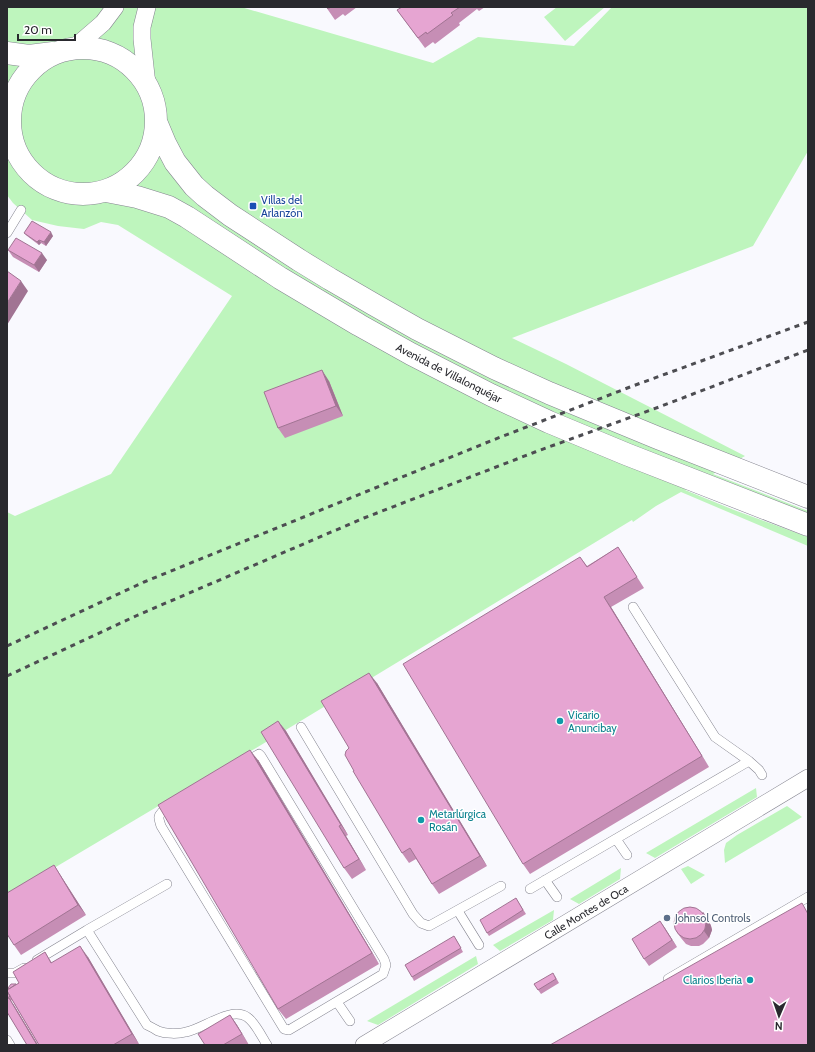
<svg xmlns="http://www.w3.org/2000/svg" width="815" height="1052" viewBox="0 0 815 1052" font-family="Cabin,sans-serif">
  <rect width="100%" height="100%" fill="#f9f9fe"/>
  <!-- green -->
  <path fill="#bef5bd" d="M7 7H241L433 63 478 37 574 46 612 7H808V151L753 246 512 338 566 364 745 456 713 474 808 511V514L710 476 685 490 734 510 808 537V546L681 492 656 506 633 522 632 520 266 742 7 896V512L15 516 111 474 232 296 118 225 101 222 84 229 58 226 32 220 13 203 7 195Z
    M557 7H605L565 41 544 17Z
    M756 788 757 797 655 858 646 853Z
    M787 806 802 817 725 863 724 850 726 843 737 835Z
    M688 866 705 875 691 884 681 869Z
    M621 868 620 879 579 904 570 899Z
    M554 910 553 920 500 951 493 945Z
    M476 956 478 964 378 1025 367 1021Z"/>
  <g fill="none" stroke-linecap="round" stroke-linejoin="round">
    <!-- lane casing -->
    <g stroke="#84848f" stroke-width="10">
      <path id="lane" d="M7 233 21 210
        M633 607 715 737 749 761 759 770 762 775
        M301 727 413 914 421 923 429 926 501 886
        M259 754 261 756 384 959 386 965 383 974 289 1030 284 1029 161 826C159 819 157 817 162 812Z
        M616 839 627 855
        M545 880 557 897
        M167 884 87 930 147 1025C151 1027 155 1029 158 1031 166 1034 178 1034 186 1032 203 1029 231 1006 247 1017 255 1022 262 1037 267 1045
        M530 889 749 761
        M458 911 479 945
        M37 960 87 930
        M7 973H15L24 968
        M668 979 808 897
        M337 1002 350 1021
        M7 1040 10 1045"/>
    </g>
    <!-- street casing -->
    <g stroke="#84848f" stroke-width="18">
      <path id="street" d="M74 48 103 23 115 7
        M147 85 142 39V27L147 7
        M364 1045 808 778"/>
    </g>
    <!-- secondary casing -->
    <g stroke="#84848f" stroke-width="23">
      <path id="secondary" d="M10 121a73 73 0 1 1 146 0a73 73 0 1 1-146 0Z
        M7 53 29 56 53 53
        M157 124 165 143 175 162 194 186 205 196 230 215 299 260 330 279 373 304 417 329 494 368 549 393 658 438 808 497
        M106 191 137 197 169 207 187 217 280 278 359 325 411 354 491 395 549 422 626 454 808 525"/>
    </g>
    <!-- lane -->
    <use href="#lane" stroke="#fff" stroke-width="9"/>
    <!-- street -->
    <use href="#street" stroke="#fff" stroke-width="17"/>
    <!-- secondary -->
    <use href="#secondary" stroke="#fff" stroke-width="22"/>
    <!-- rail -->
    <path stroke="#4d4d52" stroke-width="3" stroke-dasharray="5 5" stroke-linecap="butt" d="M7 646 144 582 493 440 630 387 808 322
      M7 676 138 615 364 518 535 452 659 407 808 350"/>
  </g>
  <!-- wall -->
  <path fill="#c68eb5" d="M326 7H357L345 16 343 14 335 20Z
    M402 7H485L479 11 477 9 459 23 460 25 435 44 433 42 425 48 397 10Z
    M24 233 53 236 46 246 41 243 39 245 27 236Z
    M8 250 47 260 39 272 13 257Z
    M329 381 343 416 285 438 278 428Z
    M618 547 625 558 644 588 611 607 709 767 530 874 523 864 580 557 587 566Z
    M377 683 487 866 439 894 432 884 416 859 409 863 402 853 354 771 349 748Z
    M278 721 286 731 348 835 346 836 366 870 352 879 344 868Z
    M258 760 379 964 286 1019 278 1009Z
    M54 865 61 876 86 915 21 955 14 945Z
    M516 898 526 914 489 936 487 933Z
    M703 912 708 919 711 926 712 930 709 938 703 944 699 946H691L686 944 681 938 676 931Z
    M660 921 677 947 649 966 644 959Z
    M456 939 463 952 414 981 412 977Z
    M45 952 52 963 88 957 139 1044 138 1045H39L12 1000 11 1001 38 1045H27L7 1012V990L19 983Z
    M555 976 559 983 541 994 534 984Z
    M230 1015 237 1025 249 1045H205Z"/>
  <!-- shaded-wall -->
  <path fill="#a17493" d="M51 232 53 236 46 246 44 242Z
    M39 240 41 243 39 245 37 242Z
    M42 253 47 260 39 272 34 265Z
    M21 281 28 291 7 325V303Z
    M322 370 329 381 343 416 336 406Z
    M604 597 611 607 709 767 702 756Z
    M369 673 377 683 487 866 480 856Z
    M278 721 286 731 348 835 341 825Z
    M250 750 258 760 379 964 372 953Z
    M339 826 346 836 366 870 359 859Z
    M54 865 61 876 86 915 78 905Z
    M703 912 708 919 711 926 712 930 709 938 704 931Z
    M660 921 665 928 677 947 672 940Z
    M80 946 88 957 139 1044 132 1034Z
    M9 998 14 1005 38 1045H37Z
    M230 1015 237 1025 249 1045 242 1034Z"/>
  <!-- building -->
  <path fill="#e6a5d2" stroke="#a17493" d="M326 7H331L328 9Z
    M402 7H460L451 13 453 15 427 34 426 32 418 38 397 10Z
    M32 221 51 232 44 242 39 240 37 242 24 233Z
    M16 238 42 253 34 265 8 250Z
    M7 271 21 281 7 303Z
    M322 370 336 406 278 428 264 392Z
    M618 547 637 577 604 597 702 756 523 864 403 664 580 557 587 567Z
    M369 673 480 856 432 884 410 848 402 853 353 771H354L345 755 346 751 349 748 321 701Z
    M278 721 341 825 339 826 359 859 344 868 261 732Z
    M250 750 372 953 278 1009 158 805Z
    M54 865 78 905 14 945 7 934V893Z
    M516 898 523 910 487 933 480 920Z
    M802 903 808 914V1045H550Z
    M674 923a16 16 0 1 1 32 0a16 16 0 1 1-32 0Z
    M660 921 672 940 644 959 632 939Z
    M454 936 461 948 412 977 405 965Z
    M80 946 132 1034 113 1045H39L7 991V990L19 983 13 972 45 952 51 963Z
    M553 973 556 979 538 990 534 984Z
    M11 984H16L9 989 8 988Z
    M7 991 10 996 9 997 7 998Z
    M9 998 37 1045H27L7 1012V999Z
    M230 1015 242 1034 223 1045H205L198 1034Z"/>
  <!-- markers -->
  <rect fill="#1a4fb4" stroke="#fff" stroke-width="1.5" x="249" y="202" width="8" height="8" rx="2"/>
  <g fill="#0f9aa8" stroke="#fff" stroke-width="1.5">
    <circle cx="560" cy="721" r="4"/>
    <circle cx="421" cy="820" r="4"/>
    <circle cx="750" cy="980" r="4"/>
  </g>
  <circle fill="#5c6f8a" stroke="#fff" stroke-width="1.5" cx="667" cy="918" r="4"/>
  <g text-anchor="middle" stroke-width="3" stroke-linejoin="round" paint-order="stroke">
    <!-- transit labels -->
    <g font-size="11" fill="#164399" stroke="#fff" text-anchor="start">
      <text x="261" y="204">Villas del<tspan x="261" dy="13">Arlanzón</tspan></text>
    </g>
    <!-- street labels -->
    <g font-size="11" fill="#29292e" stroke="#fff">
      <text transform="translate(449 373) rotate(27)" y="4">Avenida de Villalonquéjar</text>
      <text transform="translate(586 912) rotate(-31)" y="4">Calle Montes de Oca</text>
    </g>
    <!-- culture labels -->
    <g font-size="11" fill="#0d838f" stroke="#fff" text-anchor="start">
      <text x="568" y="719">Vicario<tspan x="568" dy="13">Anuncibay</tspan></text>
      <text x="429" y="818">Metarlúrgica<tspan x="429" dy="13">Rosán</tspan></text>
      <text x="742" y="984" text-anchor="end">Clarios Iberia</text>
    </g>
    <!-- service labels -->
    <g font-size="11" fill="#4e5e75" stroke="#fff" text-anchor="start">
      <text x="675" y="922">Johnsol Controls</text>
    </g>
  </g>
  <!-- border -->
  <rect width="815" height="1052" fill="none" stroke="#29292e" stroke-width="16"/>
  <!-- north arrow -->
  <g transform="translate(779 1016) rotate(182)" stroke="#ffffff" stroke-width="3" paint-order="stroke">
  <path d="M0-3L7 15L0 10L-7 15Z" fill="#29292e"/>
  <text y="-6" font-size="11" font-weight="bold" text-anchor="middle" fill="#29292e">N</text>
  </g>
  <!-- scale -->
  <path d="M18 34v6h57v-6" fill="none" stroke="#29292e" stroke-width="2"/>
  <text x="24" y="34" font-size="12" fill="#29292e" stroke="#ffffff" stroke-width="3" paint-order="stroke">20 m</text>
</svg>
